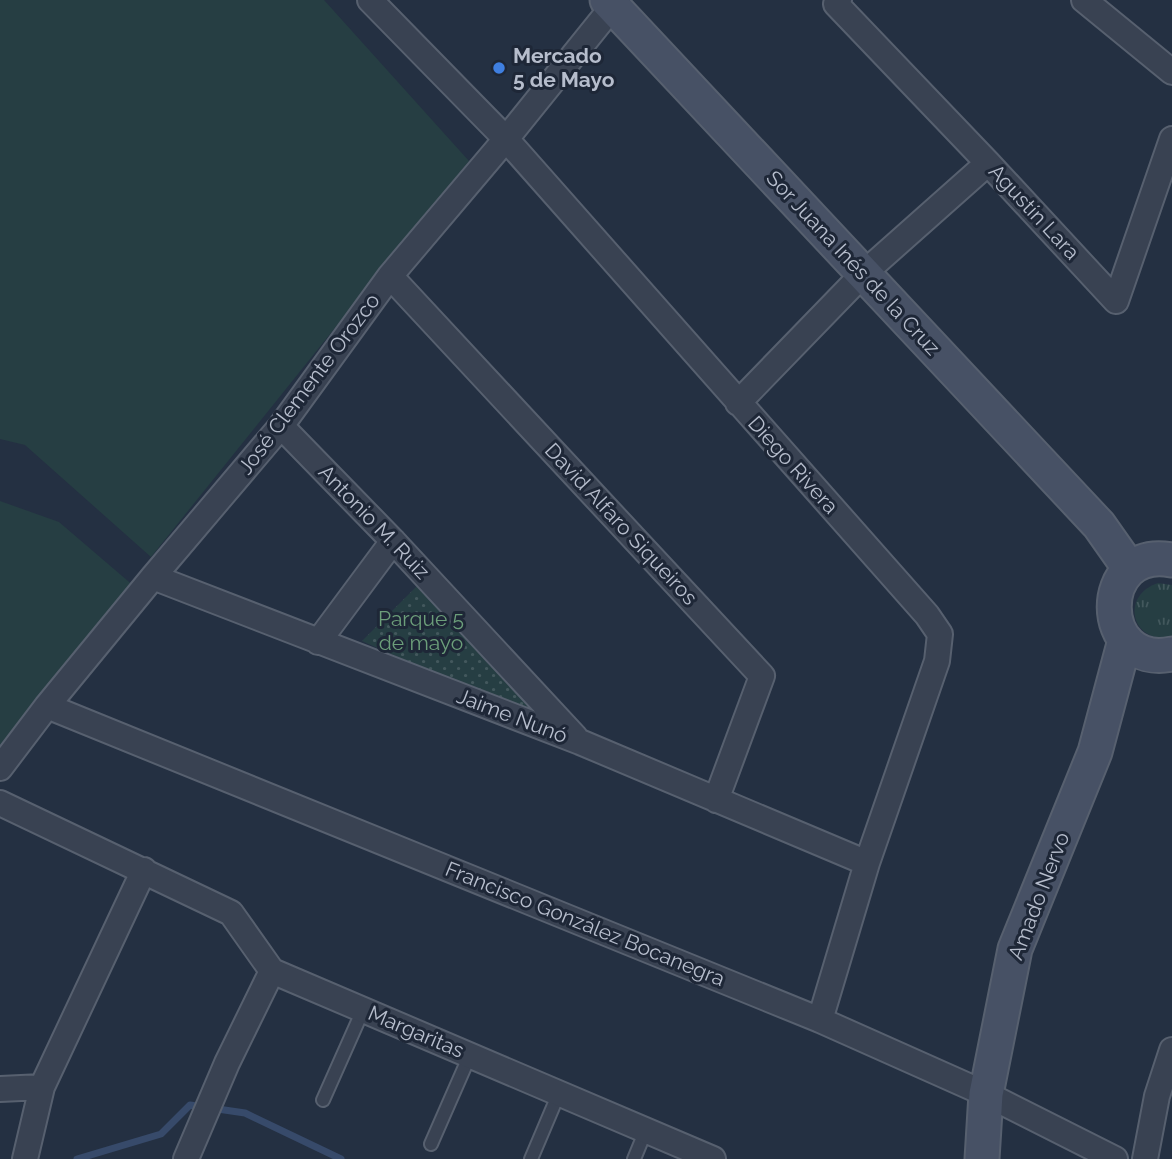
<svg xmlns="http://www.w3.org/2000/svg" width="1172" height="1159" viewBox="0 0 1172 1159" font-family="Raleway,sans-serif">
  <defs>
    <pattern id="grass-tufts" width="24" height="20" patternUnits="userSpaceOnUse" patternTransform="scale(1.75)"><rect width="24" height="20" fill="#263e43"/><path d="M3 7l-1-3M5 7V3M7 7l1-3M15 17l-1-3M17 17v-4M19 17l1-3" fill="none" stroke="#43585d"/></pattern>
    <pattern id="park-dots" width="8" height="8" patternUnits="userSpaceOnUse" patternTransform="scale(1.75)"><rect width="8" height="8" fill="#263e43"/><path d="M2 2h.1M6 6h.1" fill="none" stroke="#43585d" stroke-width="1.8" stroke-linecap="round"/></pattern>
  </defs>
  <rect width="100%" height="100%" fill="#243042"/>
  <!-- grass -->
  <path fill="url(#grass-tufts)" d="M1158 583 1172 585V637C1132 645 1119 596 1158 583Z"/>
  <!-- park -->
  <path fill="url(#park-dots)" d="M422 581 541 721 362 641Z"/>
  <!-- garden -->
  <path fill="#263e43" d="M0 0H324L469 161 151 557 25 445 0 439Z
    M0 501 59 522 135 587 0 745Z"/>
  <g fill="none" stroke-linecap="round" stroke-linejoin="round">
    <!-- stream -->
    <path stroke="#374a6a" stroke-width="7" d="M77 1159 161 1134 190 1105 245 1113 341 1159"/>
    <!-- service casing -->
    <g stroke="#57606f" stroke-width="16">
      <path id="service" d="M323 1100 363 1010
        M431 1144 470 1055
        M531 1159 559 1093
        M634 1159 646 1130"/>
    </g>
    <!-- minor casing -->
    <g stroke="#57606f" stroke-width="28">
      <path id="minor" d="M370 0 506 139 927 615 940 634 937 661 867 863 820 1020
        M839 0 836 4 988 163 1116 301 1172 139
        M1084 0 1172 72
        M390 276 762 676 716 800
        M738 403 863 274 988 163
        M281 426 393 541 575 737
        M153 577 580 742 867 863
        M318 642 393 541
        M47 706 820 1020 986 1094 1115 1159
        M0 768 47 706 153 577 281 426 390 276 506 139 618 0
        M0 803 231 913 272 971 713 1159
        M0 1089 42 1087
        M25 1159 42 1087 144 870
        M186 1159 227 1063 272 971
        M1145 1159 1157 1096 1172 1050"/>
    </g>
    <!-- secondary casing -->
    <g stroke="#57606f" stroke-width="37">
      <path id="secondary" d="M607 0 1099 525 1130 569
        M1172 560C1094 545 1096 670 1172 654
        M982 1159 986 1094 1015 949 1095 752 1125 640"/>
    </g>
    <!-- service -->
    <use href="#service" stroke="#394252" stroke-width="12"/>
    <!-- minor -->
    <use href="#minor" stroke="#394252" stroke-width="24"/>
    <!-- secondary -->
    <use href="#secondary" stroke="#475165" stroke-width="33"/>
  </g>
  <!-- markers -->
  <circle fill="#3f7fe0" stroke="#1e2737" stroke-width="2.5" cx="499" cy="68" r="7"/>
  <g text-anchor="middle" stroke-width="6" stroke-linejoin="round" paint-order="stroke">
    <!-- poi labels -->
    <g font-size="21" font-weight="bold" fill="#b6bdcc" stroke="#1e2737" text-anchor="start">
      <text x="513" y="63">Mercado<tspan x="513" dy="24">5 de Mayo</tspan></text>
    </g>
    <!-- street labels -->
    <g font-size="21" fill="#b6bdcc" stroke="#1e2737">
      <text transform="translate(1034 212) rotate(47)" y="7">Agustín Lara</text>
      <text transform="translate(853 263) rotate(47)" y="7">Sor Juana Inés de la Cruz</text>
      <text transform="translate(309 384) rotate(-53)" y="7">José Clemente Orozco</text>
      <text transform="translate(793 465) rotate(48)" y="7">Diego Rivera</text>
      <text transform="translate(374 522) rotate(46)" y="7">Antonio M. Ruiz</text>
      <text transform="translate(621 524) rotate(47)" y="7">David Alfaro Siqueiros</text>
      <text transform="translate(512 716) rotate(21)" y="7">Jaime Nunó</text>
      <text transform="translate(1039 896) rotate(-69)" y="7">Amado Nervo</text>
      <text transform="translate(585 924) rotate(22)" y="7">Francisco González Bocanegra</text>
      <text transform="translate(416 1032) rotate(23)" y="7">Margaritas</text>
    </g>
    <!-- park labels -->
    <g font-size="21" fill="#6c9e7a" stroke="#1e2737">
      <text x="421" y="626">Parque 5<tspan x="421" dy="24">de mayo</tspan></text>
    </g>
  </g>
</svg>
